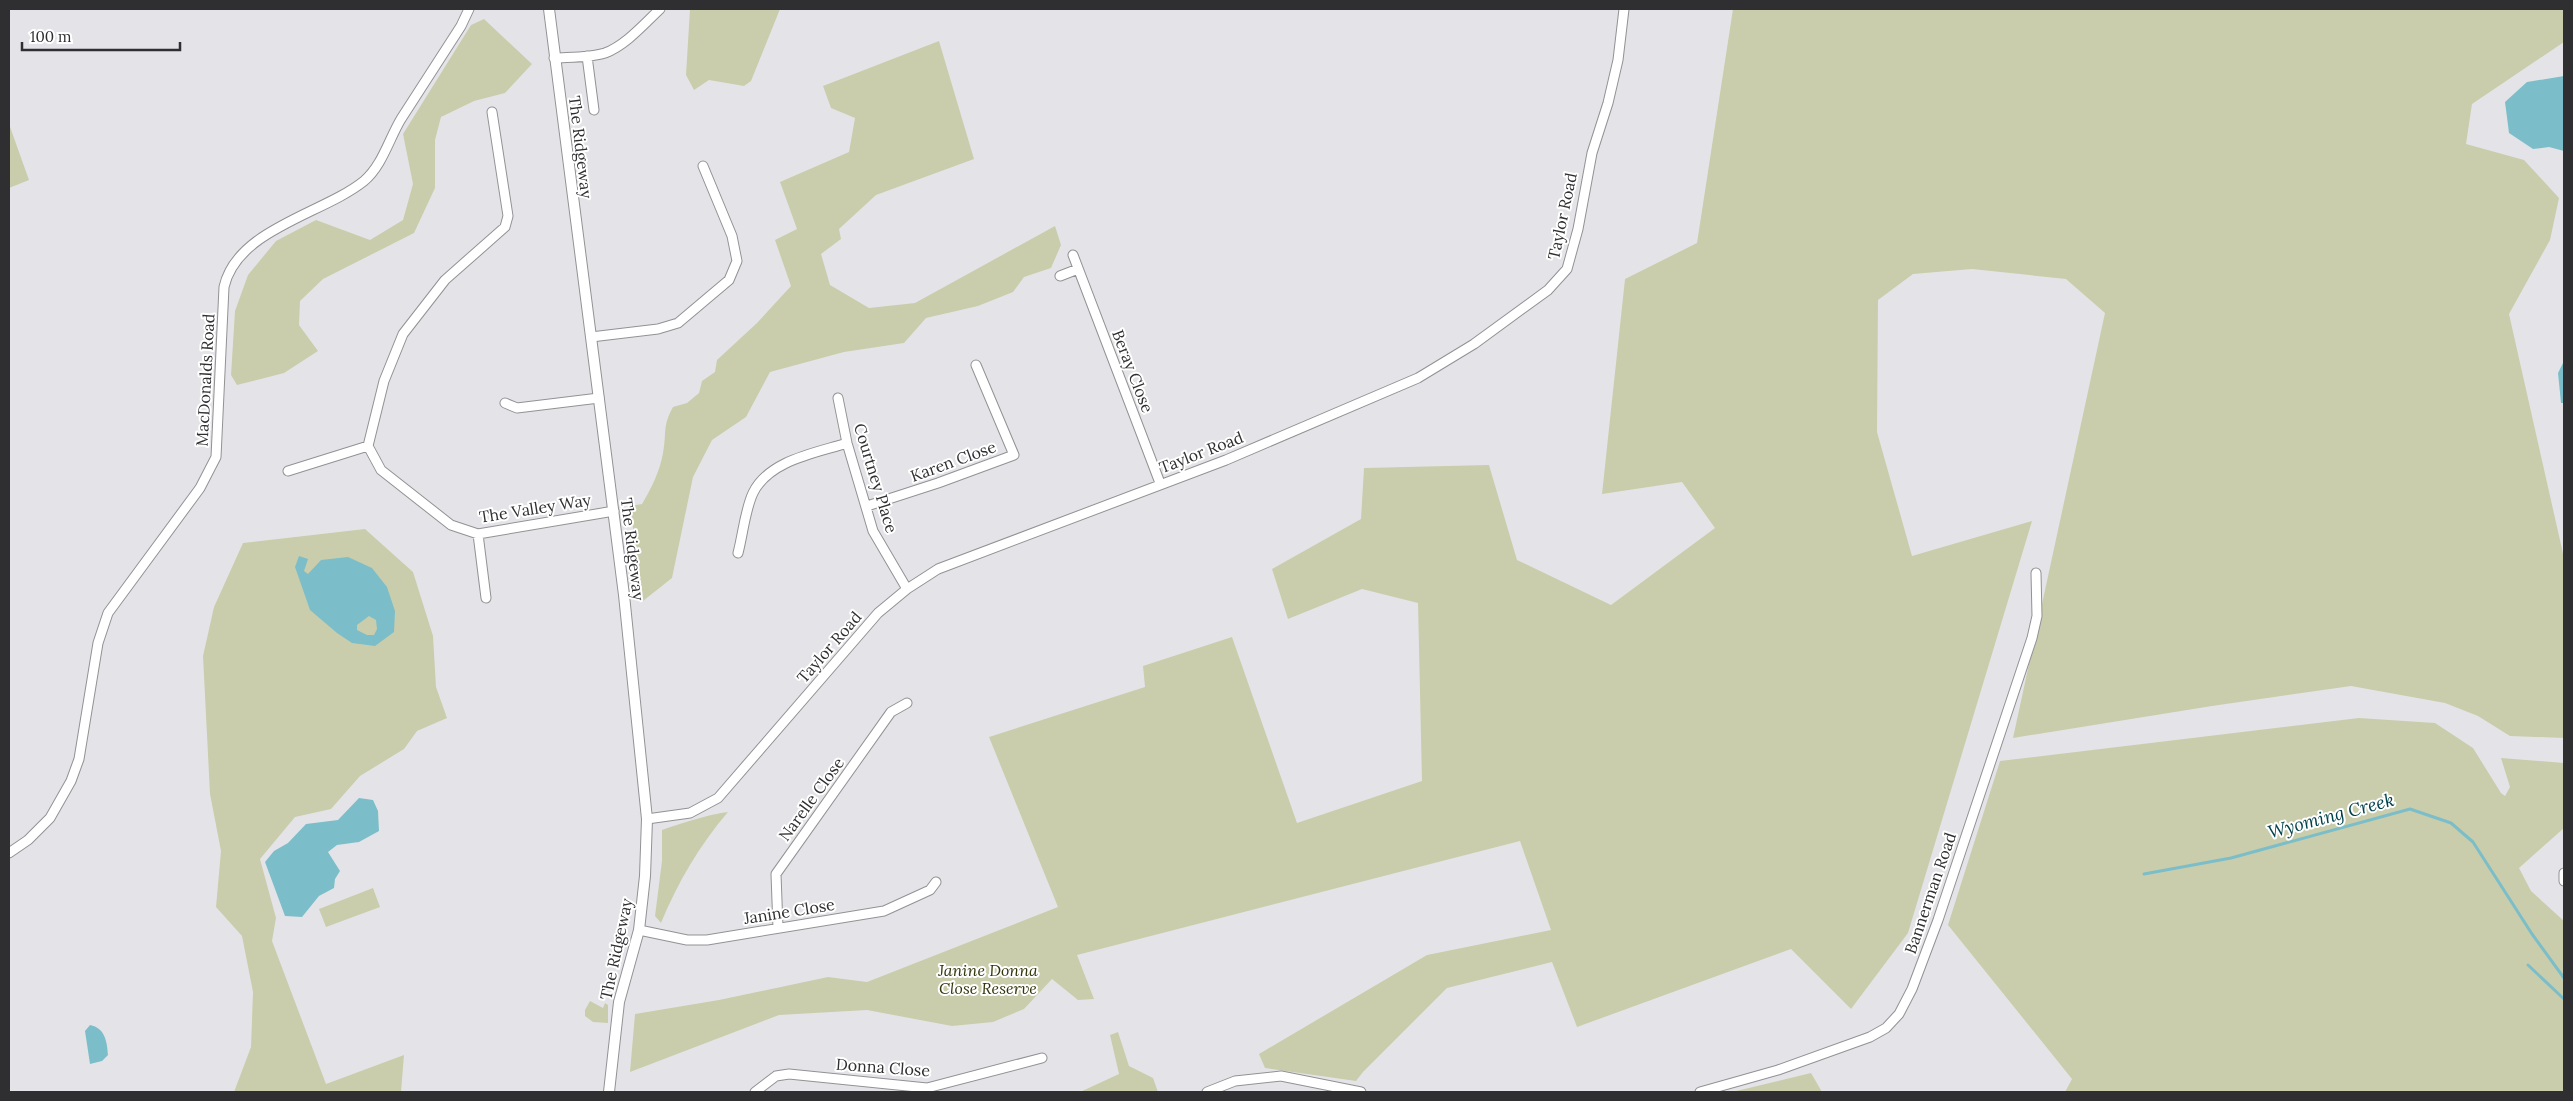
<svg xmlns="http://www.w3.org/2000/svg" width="2573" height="1101" viewBox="0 0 2573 1101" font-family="Lora,serif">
  <rect width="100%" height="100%" fill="#e4e4e8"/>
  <!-- green -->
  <path fill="#cacdab" d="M690 9H780L751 81 744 86 709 80 694 90 686 75Z
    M1733 9H2564V42L2472 104 2466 144 2524 160 2559 198 2550 240 2509 314 2564 558V738L2510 736 2478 716 2445 703 2351 686 2212 706 2013 738 2105 313 2066 279 1972 269 1913 274 1878 300 1877 432 1912 556 2032 521 1908 933 1851 1009 1791 949 1577 1027 1552 962 1447 988 1363 1072 1356 1081 1265 1068 1259 1054 1427 955 1551 930 1520 841 1077 955 1094 999 1078 1000 1052 979 1024 1009 993 1022 952 1026 867 1010 779 1015 630 1072 635 1014 719 1000 828 977 867 982 1058 907 989 737 1145 687 1143 666 1232 637 1297 823 1422 781 1418 603 1362 589 1288 619 1272 569 1361 519 1364 468 1489 465 1517 560 1611 605 1715 528 1682 482 1602 494 1625 279 1697 243Z
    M484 19 532 64 505 93 474 101 441 117 435 140V188L414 233 323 279 300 301 299 325 318 351 284 373 237 385 231 375 235 311 248 275 276 241 316 220 370 240 403 220 413 184 403 134 471 25Z
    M939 41 974 159 876 195 839 229 841 239 821 254 830 285 869 308 915 303 1055 226 1061 245 1051 268 1024 277 1013 292 978 306 926 318 904 343 844 352 770 372 746 417 712 440 693 477 672 578 643 601 630 506 642 504C651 489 660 471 663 453 667 432 662 427 673 407L687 403 699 393 702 381 715 372 717 360 757 323 791 286 775 240 797 229 780 182 849 152 855 118 831 108 823 86Z
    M9 124 29 180 9 188Z
    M365 529 413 572 433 636 436 687 447 718 417 731 404 749 360 776 331 809 295 817 260 859 276 918 272 941 326 1084 404 1055 401 1092H234L251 1047 253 992 242 936 216 907 221 851 210 794 203 656 214 607 243 543Z
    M2359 718 2435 723 2473 748 2501 793 2505 796 2510 787 2501 758 2564 763V828L2519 868 2531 891 2564 921V1092H2065L2072 1079 1948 925 2000 761Z
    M728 812C699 846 678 882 661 923L655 916 662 861V830C679 824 710 814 728 812Z
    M373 888 380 907 326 927 319 909Z
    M590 1001 603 1008 605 1003 608 1005V1023L593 1022 585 1016V1010Z
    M1118 1032 1129 1066 1153 1078 1158 1092H1080L1119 1074 1110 1035Z
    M1811 1073 1822 1092H1732Z"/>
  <!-- water -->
  <path fill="#7bbec9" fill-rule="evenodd" d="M2564 76V151L2549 147 2533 149 2509 133 2505 102 2527 82Z
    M2564 361V403H2561L2558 373Z
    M299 556 308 559 304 571 308 574 321 560 348 557 372 568 387 587 395 611 394 632 375 646 352 643 337 633 310 610 295 567ZM369 616 376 620 377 629 374 635H367L357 630V625Z
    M359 798 373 800 378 811 379 831 359 842 337 845 328 852 340 871 335 879 334 888 319 896 302 917 285 916 265 862 274 851 288 843 306 824 338 820Z
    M90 1025C105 1028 107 1041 108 1055L102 1061 90 1064 85 1031Z"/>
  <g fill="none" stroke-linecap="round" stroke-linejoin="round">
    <!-- stream -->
    <path stroke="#7bbec9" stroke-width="3" d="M2144 874 2231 858 2410 809 2451 823 2473 842 2532 934 2564 978
      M2528 965 2564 999"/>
    <!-- minor casing -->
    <g stroke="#929295" stroke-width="11">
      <path id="minor" d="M587 56 594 110
        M554 58C570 57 589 58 605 53 626 45 644 24 660 9
        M492 112 508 216 505 227 445 280 403 334 384 381 368 446 381 470 451 525 478 534 614 511
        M1073 255 1160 483
        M1060 276 1078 269
        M591 337 658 329 678 323 729 280 737 261 732 236 703 166
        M838 398 847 443 873 531 907 589
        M505 403 517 408 599 398
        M288 471 368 446
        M867 506 938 483 1014 455 976 365
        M478 534 486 598
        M738 553C743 534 745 510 753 493 769 460 816 453 847 443
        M647 819 690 813 718 798 878 613 907 589 938 569 1226 460 1418 378 1474 344 1548 290 1567 269 1578 229 1592 153 1608 103 1618 60 1624 9
        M9 853 28 840 50 818 71 781 79 759 98 643 108 613 200 488 216 457 224 287C237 229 323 214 364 181 382 166 389 139 401 119 421 88 441 57 461 26L469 9
        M2564 873V881
        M778 928 776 874 891 712 907 703
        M639 930 687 940H707L884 911 930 890 936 882
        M755 1092 776 1076 789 1074 927 1088 1042 1058
        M1207 1092 1235 1081 1281 1076 1361 1092
        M1700 1092 1778 1070 1870 1037 1886 1028 1899 1014 1912 989 1938 920 2032 638 2037 616 2036 573"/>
    </g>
    <!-- tertiary casing -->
    <g stroke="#929295" stroke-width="12">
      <path id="tertiary" d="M549 9 624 595 647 819 645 876 639 930 619 1002 609 1092"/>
    </g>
    <!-- minor -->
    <use href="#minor" stroke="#fff" stroke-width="9"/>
    <!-- tertiary -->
    <use href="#tertiary" stroke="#fff" stroke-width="10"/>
  </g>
  <g text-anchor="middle" stroke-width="4" stroke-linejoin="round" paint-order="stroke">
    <!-- street labels -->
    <g font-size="16" fill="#2f2f31" stroke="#fff">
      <text transform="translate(581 147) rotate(83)" y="6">The Ridgeway</text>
      <text transform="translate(1562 216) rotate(-78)" y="6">Taylor Road</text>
      <text transform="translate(1133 371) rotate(69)" y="6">Beray Close</text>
      <text transform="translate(205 380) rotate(-87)" y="6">MacDonalds Road</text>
      <text transform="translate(1201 452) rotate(-21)" y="6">Taylor Road</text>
      <text transform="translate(953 461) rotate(-20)" y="6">Karen Close</text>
      <text transform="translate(876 478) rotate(73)" y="6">Courtney Place</text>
      <text transform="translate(535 508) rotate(-9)" y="6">The Valley Way</text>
      <text transform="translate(633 549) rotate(83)" y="6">The Ridgeway</text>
      <text transform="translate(829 647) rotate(-49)" y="6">Taylor Road</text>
      <text transform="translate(811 799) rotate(-54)" y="6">Narelle Close</text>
      <text transform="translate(1930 893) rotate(-71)" y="6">Bannerman Road</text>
      <text transform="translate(789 911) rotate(-9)" y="6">Janine Close</text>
      <text transform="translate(616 949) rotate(-78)" y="6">The Ridgeway</text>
      <text transform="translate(883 1067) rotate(4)" y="6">Donna Close</text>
    </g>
    <!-- park labels -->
    <g font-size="16" font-style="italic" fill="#34350b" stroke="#fff">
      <text x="988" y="976">Janine Donna<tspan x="988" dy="18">Close Reserve</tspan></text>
    </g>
    <!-- water labels -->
    <g font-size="18" font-style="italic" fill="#00414a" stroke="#fff">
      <text transform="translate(2331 816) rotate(-15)" y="6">Wyoming Creek</text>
    </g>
  </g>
  <!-- border -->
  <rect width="2573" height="1101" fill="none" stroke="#2f2f31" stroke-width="20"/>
  <!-- scale -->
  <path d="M22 42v8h158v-8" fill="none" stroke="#2f2f31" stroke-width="2.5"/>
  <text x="30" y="42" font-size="15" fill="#2f2f31" stroke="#ffffff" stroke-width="4" paint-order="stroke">100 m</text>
</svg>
